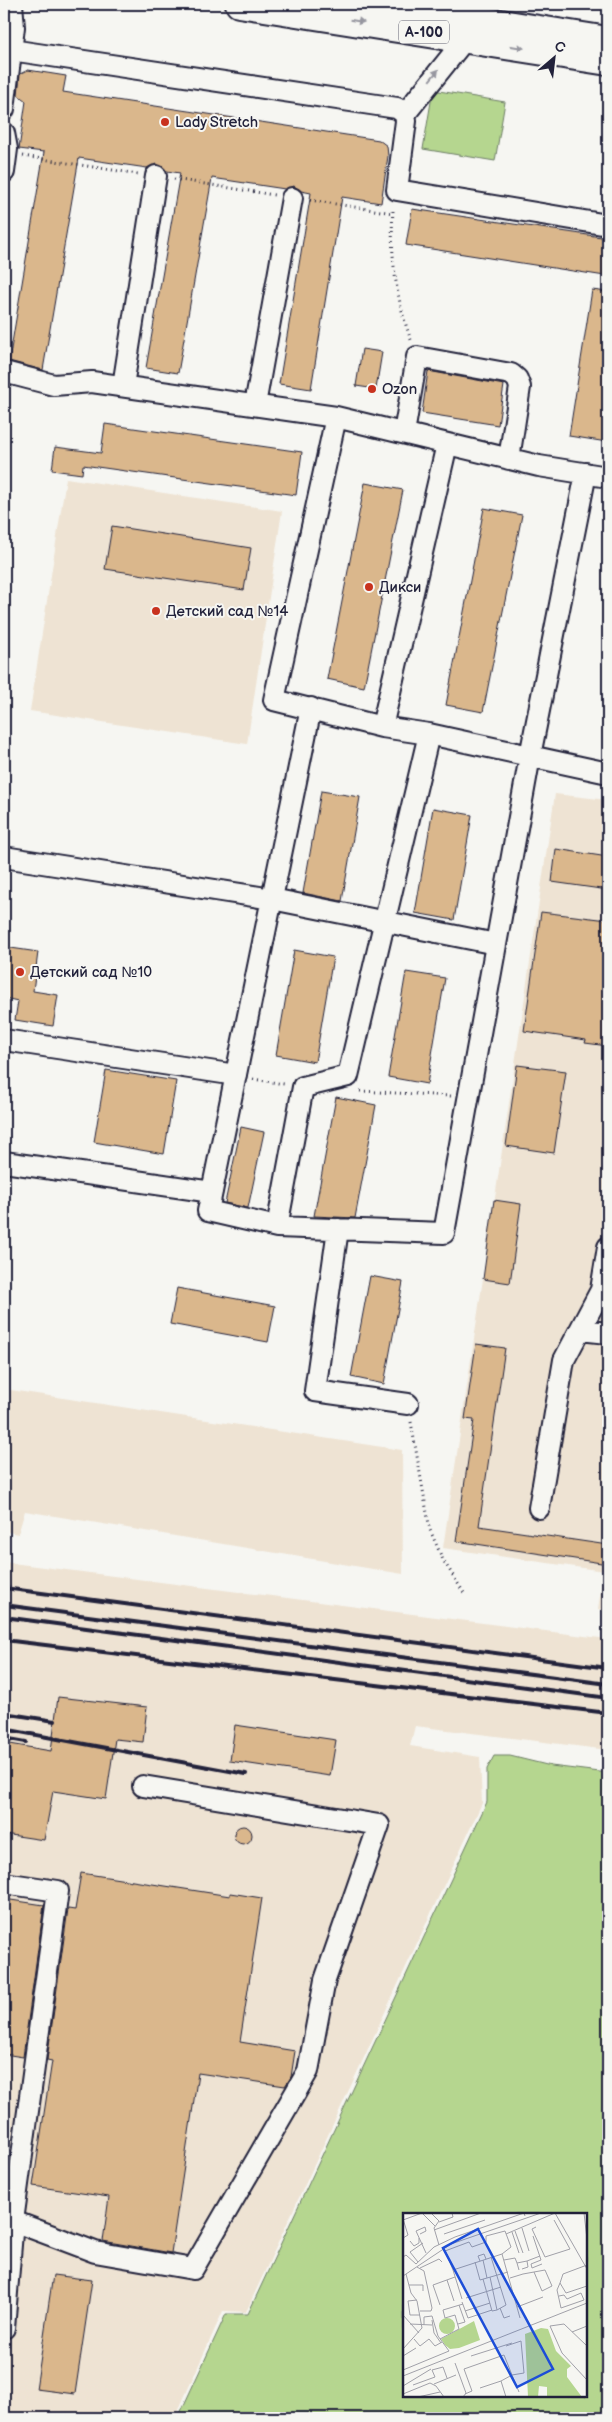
<svg xmlns="http://www.w3.org/2000/svg" width="612" height="2422" viewBox="0 0 612 2422" font-family="'Balsamiq Sans',sans-serif">
  <rect width="100%" height="100%" fill="#f6f6f2"/>
  <filter id="ink" filterUnits="userSpaceOnUse"><feTurbulence type="fractalNoise" baseFrequency=".02" numOctaves="2"/><feDisplacementMap in="SourceGraphic" scale="10" xChannelSelector="R" yChannelSelector="G"/><feConvolveMatrix kernelMatrix="1 2 1 2 8 2 1 2 1" color-interpolation-filters="sRGB"/></filter>
  <g filter="url(#ink)">
    <!-- built -->
    <path fill="#eee3d3" d="M66 478 282 511 247 744 30 711Z
      M555 794 608 800V1611L598 1609 604 1571 443 1548Z
      M4 1389 402 1450 403 1574 25 1511 18 1534 4 1531Z
      M4 1562 608 1639V1750L415 1726 410 1746 480 1757 482 1803 246 2312 223 2311 175 2418H4Z"/>
    <!-- green -->
    <path fill="#b5d68f" stroke="#6c7c65" fill-rule="evenodd" d="M433 90 505 102 495 161 423 149Z
      M494 1756H510L551 1766 608 1773V2418H178L226 2314H248L487 1802V1769ZM404 2214H586V2396H404Z"/>
    <!-- building -->
    <path fill="#dab78c" stroke="#22223b" d="M28 70 66 76 63 92 379 140 387 146 388 156 381 203 342 197 311 389 279 384 311 193 301 191 294 186 285 189 212 178 178 373 146 368 180 173 167 171 157 164 147 168 79 158 43 370 9 361 44 152 19 149 26 101 18 95 20 74Z
      M412 209 608 238 605 276 406 245Z
      M592 290 608 292 607 442 569 436Z
      M362 349 382 352 376 389 356 386Z
      M428 371 504 385 498 425 422 413Z
      M105 424 302 452 296 495 83 465 82 474 52 470 55 447 101 453Z
      M365 483 403 490 364 687 327 679Z
      M484 508 522 515 483 712 446 705Z
      M112 526 251 548 244 590 105 569Z
      M321 791 360 797 342 901 303 893Z
      M433 808 472 815 454 920 415 913Z
      M556 849 608 857V890L552 882Z
      M541 912 608 920V1046L585 1043 586 1040 524 1031Z
      M4 947 38 952 33 991 58 995 53 1026 15 1020 18 1001 4 998Z
      M294 950 333 957 315 1062 276 1055Z
      M406 972 445 978 427 1084 388 1077Z
      M517 1065 566 1071 554 1153 506 1146Z
      M106 1070 176 1081 164 1154 94 1142Z
      M336 1097 376 1105 355 1218 314 1216Z
      M241 1127 264 1132 248 1208 225 1203Z
      M494 1200 521 1204 510 1283 483 1279Z
      M370 1276 403 1282 384 1384 351 1377Z
      M177 1288 275 1306 268 1342 170 1324Z
      M476 1344 505 1348 479 1526 608 1545V1564L456 1541 474 1420 465 1419Z
      M58 1697 147 1707 143 1742 115 1739 106 1799 53 1791 44 1840 4 1834V1743L51 1751Z
      M235 1725 336 1740 330 1776 230 1761Z
      M234 1835a9 9 0 1 1 18 0a9 9 0 1 1-18 0Z
      M81 1873 230 1896V1893L262 1898 240 2042 295 2051 291 2077 285 2086 198 2073 171 2253 103 2241 109 2197 33 2186 52 2061 47 2060 68 1909 75 1910Z
      M4 1899 44 1905 23 2057 4 2054Z
      M53 2275 92 2280 75 2394 36 2389Z"/>
    <g fill="none" stroke-linecap="round" stroke-linejoin="round">
      <!-- minor casing -->
      <g stroke="#22223b" stroke-width="24">
        <path id="minor" d="M11 50 397 108 405 114 406 121 397 190 608 225
          M4 109 14 27 12 4
          M405 114 466 38
          M4 133 7 149 4 172
          M4 372 54 385 92 382 336 417 539 466 608 477
          M123 386 156 176
          M255 405 292 198
          M336 417 274 700 382 727 429 734 608 773
          M404 433 417 357 511 374 517 379 520 387 509 459
          M311 708 208 1211 277 1227 303 1087 348 1076 429 734
          M382 727 447 444
          M4 857 272 899 496 944
          M4 1040 236 1075
          M4 1162 212 1192
          M277 1227 444 1233 530 756 586 473
          M338 1229 315 1391 408 1404
          M580 1330 608 1333
          M539 1508 564 1360 601 1290 608 1247
          M4 1883 58 1891 13 2221 95 2252 193 2269 308 2071 325 1980 379 1825 143 1786
          M4 2328 13 2221"/>
      </g>
      <!-- major casing -->
      <g stroke="#22223b" stroke-width="30">
        <path id="major" d="M239 4 608 62
          M382 4 608 40"/>
      </g>
      <!-- path -->
      <path stroke="#22223b" stroke-width="3" stroke-dasharray="1 4" stroke-linecap="butt" d="M23 156 138 174
        M174 179 274 195
        M310 200 393 213
        M393 211C390 255 396 299 411 340
        M253 1079 284 1084
        M360 1091 451 1096
        M411 1422 430 1530 443 1560 466 1596"/>
      <!-- minor -->
      <use href="#minor" stroke="#f6f6f2" stroke-width="20"/>
      <!-- major -->
      <use href="#major" stroke="#f6f6f2" stroke-width="26"/>
      <!-- rail -->
      <path stroke="#22223b" stroke-width="4" d="M4 1588 608 1668
        M4 1605 608 1684
        M4 1617 608 1698
        M4 1640 608 1713
        M4 1713 55 1721
        M4 1729 246 1774
        M4 1738 26 1742"/>
    </g>
    <!-- one-way arrows -->
    <defs><path id="oneway-solid" d="M-6-.8H1V-3.2L6.5 0L1 3.2V.8H-6Z" transform="scale(1.25)"/></defs>
    <g fill="#9797a0">
      <use href="#oneway-solid" transform="translate(357 21) rotate(9)"/>
      <use href="#oneway-solid" transform="translate(517 47) rotate(9)"/>
      <use href="#oneway-solid" transform="translate(434 75) rotate(-51)"/>
    </g>
  </g>
  <!-- markers -->
  <g fill="#c8321e" stroke="#f6f6f2" stroke-width="2">
    <circle cx="165" cy="122" r="5"/>
    <circle cx="372" cy="389" r="5"/>
    <circle cx="369" cy="587" r="5"/>
    <circle cx="156" cy="611" r="5"/>
    <circle cx="20" cy="972" r="5"/>
  </g>
  <g text-anchor="middle" stroke-width="4" stroke-linejoin="round" paint-order="stroke">
    <!-- shield labels -->
    <rect fill="#f6f6f2" stroke="#626272" stroke-width="1" x="399" y="20.5" width="50" height="23" rx="4"/>
    <g font-size="14" font-weight="bold" fill="#22223b">
      <text x="424" y="37">А-100</text>
    </g>
    <!-- poi labels -->
    <g font-size="15" fill="#22223b" stroke="#f6f6f2" text-anchor="start">
      <text x="175" y="127">Lady Stretch</text>
      <text x="382" y="394">Ozon</text>
      <text x="379" y="592">Дикси</text>
      <text x="166" y="616">Детский сад №14</text>
      <text x="30" y="977">Детский сад №10</text>
    </g>
  </g>
  <!-- overview -->
  <g transform="translate(403 2213)">
    <rect width="184" height="184" fill="#f6f6f2"/>
    <path d="M36 113a8 8 0 1 1 16 0a8 8 0 1 1-16 0ZM71 108 77 127 56 135 47 136 42 132 38 126ZM138 115 145 116 153 138 168 153 164 156V164L179 184H144V174L136 173 135 184H125L122 121Z" fill="#b5d68f"/>
    <path fill="none" stroke="#a1a1a9" stroke-width="1" d="M19 0 32 13M28 0 36 8 31 15 36 32M152 0 184 56M181 0 184 26M0 6 5 22 0 25M0 7 19 0M36 9 50 4 49 0M133 14 129 16 142 44 167 36 151 7M119 15 126 38M31 17 78 0M112 18 120 40M109 19 116 40M17 21 23 18 22 14 13 18 23 40M41 21 82 7M103 21 152 0M130 23 138 47 128 51 129 55 139 51M7 28 11 33 16 30V25M42 37 50 57M42 38 66 29 69 34 83 29V23L102 18 108 34 99 41 50 57 59 86M99 41 117 105M0 44 3 42 13 51 31 34 52 24 121 0 122 3M88 44 103 92 94 97M80 47 84 65M101 47 112 45 114 50M77 48 75 43 81 41 83 46M15 49 7 39 20 30M72 49 77 67 105 59M184 52 160 61 157 70 163 80 184 73M14 54 21 58 29 95 28 98H17M17 55 36 46 39 49M119 56 125 54 124 48 137 43M116 57 114 50 124 48M0 63 48 31 138 0M107 65 120 61 142 57 149 73 139 78 131 59M80 66 89 98 94 97 87 64M44 67 51 88M6 72H20V78M156 83 161 82 164 86 178 80 181 87 158 95 154 77 157 70M63 85 98 74M14 87 5 88 7 102H17M59 89 65 105 89 97M37 92 30 72 52 64M114 94 140 84M97 95 101 105 107 103M62 98 87 90M0 102 16 120M29 107 31 120 38 130M7 111 29 112M55 111 62 109 56 92M169 119 184 113M11 126 17 133 26 126 32 133 39 129M37 126 56 116 52 102 42 105 40 97 60 91M184 133 161 111 147 113 159 140 184 167M0 136 19 115 14 88 8 80 3 61M0 143 13 135M68 143 109 130M52 150 63 180 60 184M0 157 46 138 35 123 29 103 21 104V112M0 163 184 90M31 171 53 162M10 172 32 164 29 157 40 154 44 165M0 173 28 156M77 175 98 168M0 181 27 170 33 173 41 184M62 181 69 178 61 156 101 142 109 162 121 160 118 128 103 133M15 184 37 179M103 184 98 168 109 162 116 179"/>
    <path fill="#1d4ed8" fill-opacity="0.15" stroke="#1d4ed8" stroke-width="2.5" d="M75 16 150 156 114 174 40 35Z"/>
    <rect width="184" height="184" fill="none" stroke="#22223b" stroke-width="2.5"/>
  </g>
  <!-- margin -->
  <rect width="612" height="2422" fill="none" stroke="#f6f6f2" stroke-width="20"/>
  <rect x="10" y="10" width="592" height="2402" fill="none" stroke="#22223b" stroke-width="2" filter="url(#ink)"/>
  <!-- north arrow -->
  <g transform="translate(554 58) rotate(28)" stroke="#f6f6f2" stroke-width="4" paint-order="stroke">
  <path d="M0-4L9 19L0 12L-9 19Z" fill="#22223b"/>
  <text y="-8" font-size="14" font-weight="bold" text-anchor="middle" fill="#22223b">С</text>
  </g>
</svg>
